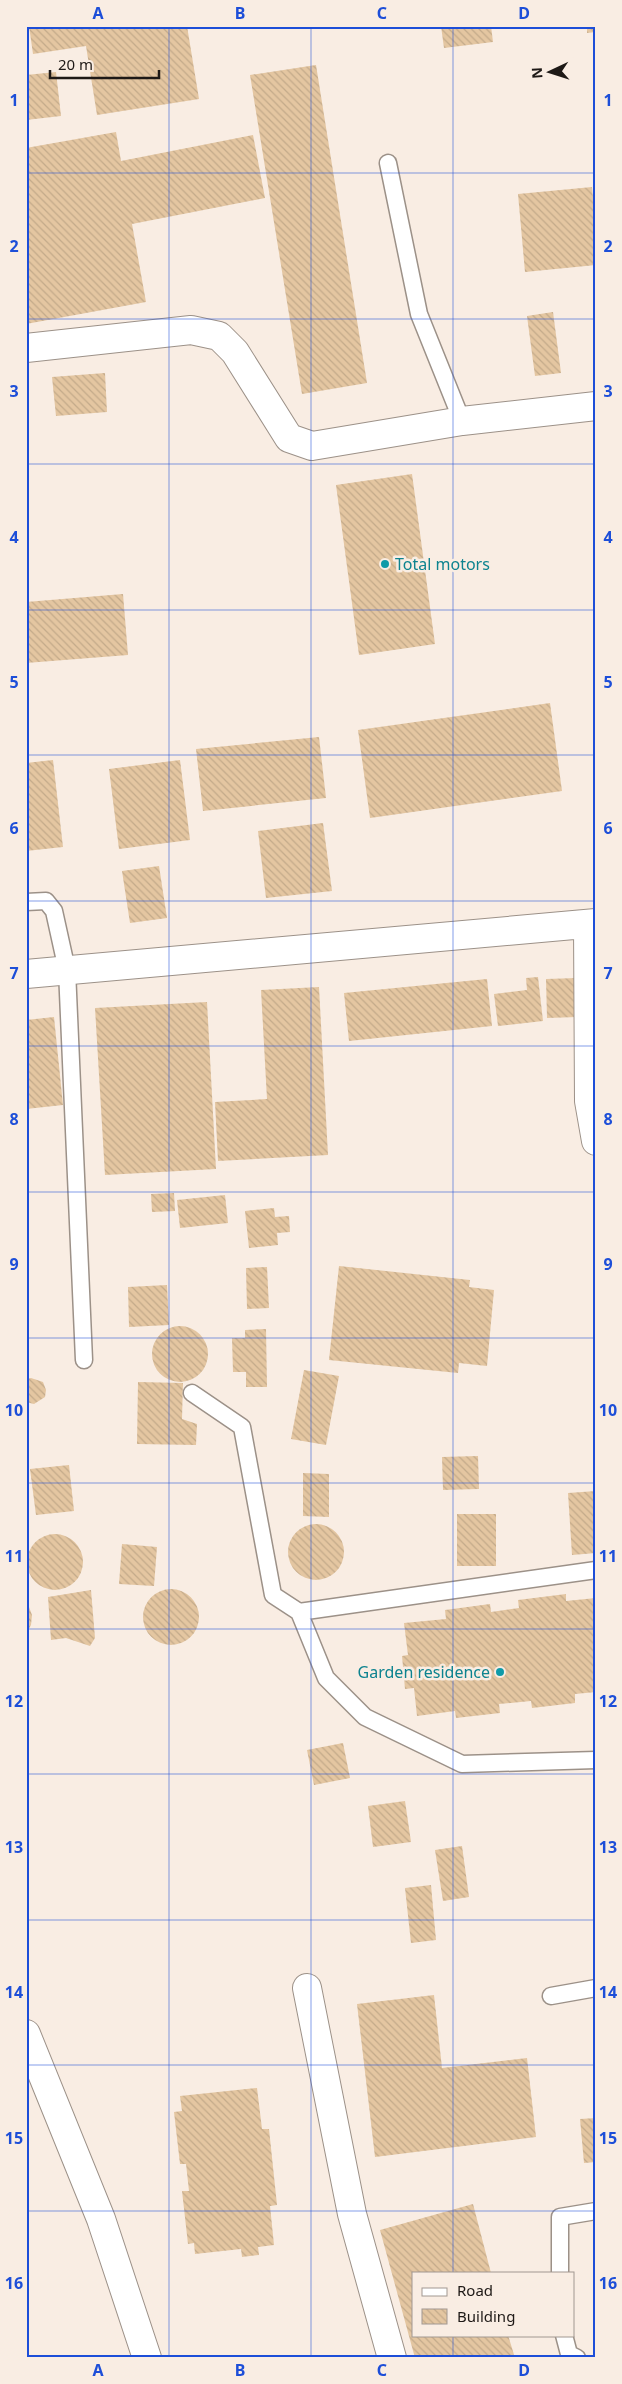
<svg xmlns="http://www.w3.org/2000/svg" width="622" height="2384" viewBox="0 0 622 2384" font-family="'Noto Sans',sans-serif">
  <defs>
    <pattern id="building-back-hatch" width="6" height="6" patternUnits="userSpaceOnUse" patternTransform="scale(1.25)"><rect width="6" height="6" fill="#e4c6a1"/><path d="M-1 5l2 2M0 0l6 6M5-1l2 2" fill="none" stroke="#c3aa8a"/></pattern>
  </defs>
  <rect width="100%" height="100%" fill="#f9ede3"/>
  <!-- building -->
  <path fill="url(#building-back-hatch)" d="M29 26H187L199 99 97 115 86 46 33 54Z
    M441 26H491L493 42 444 48Z
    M587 26H596V32L587 33Z
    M316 65 367 383 302 394 250 75Z
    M56 72 61 116 26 120V75Z
    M116 132 121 161 253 135 265 198 132 224 146 302 26 324V148Z
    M592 187 596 228V265L525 272 518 194Z
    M553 312 561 373 535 376 527 316Z
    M105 373 107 412 56 416 52 377Z
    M412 474 435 644 359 655 336 485Z
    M123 594 128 655 26 663V602Z
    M550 703 562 791 370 818 358 730Z
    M319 737 326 798 203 811 196 749Z
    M53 760 63 847 26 851V763Z
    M180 760 190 840 119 849 109 769Z
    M323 823 332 891 266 898 258 831Z
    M159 866 167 918 130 923 122 871Z
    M538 977 543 1021 498 1026 494 994 527 990 526 978Z
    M577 978 578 1017 547 1018 546 979Z
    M487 979 492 1026 349 1041 344 993Z
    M319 987 328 1155 218 1161 215 1102 267 1099 261 990Z
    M207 1002 216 1169 105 1175 95 1008Z
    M54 1017 63 1105 26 1109V1020Z
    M174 1193 175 1211 152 1212 151 1194Z
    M225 1195 228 1223 180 1228 177 1200Z
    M274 1208 275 1217 289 1216 290 1232 277 1233 278 1245 249 1248 245 1211Z
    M339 1266 470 1280 469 1287 494 1290 487 1366 459 1363 458 1373 329 1360Z
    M267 1267 269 1308 247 1309 246 1268Z
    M167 1285 169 1325 129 1327 128 1287Z
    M152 1354a28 28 0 1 1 56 0a28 28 0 1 1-56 0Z
    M266 1329 267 1387H246V1372H233L232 1338H245V1330Z
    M304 1370 339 1376 326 1445 291 1439Z
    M31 1378 43 1382 46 1390 45 1397 34 1404 26 1402V1379Z
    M138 1382 183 1383 182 1419 197 1424 196 1445 137 1444Z
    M478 1456 479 1489 443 1490 442 1457Z
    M69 1465 74 1511 36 1515 30 1469Z
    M303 1473 329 1474V1517L303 1516Z
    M596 1491V1553L572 1555 568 1493Z
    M457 1514H496V1566H457Z
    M288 1552a28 28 0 1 1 56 0a28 28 0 1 1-56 0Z
    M27 1562a28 28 0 1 1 56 0a28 28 0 1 1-56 0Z
    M122 1544 157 1547 154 1586 119 1584Z
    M143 1617a28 28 0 1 1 56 0a28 28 0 1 1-56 0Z
    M91 1590 95 1638 90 1646 66 1638 51 1640 48 1597Z
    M566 1594V1601L596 1598V1692L575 1694V1703L532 1708 531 1701 499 1704 500 1713 456 1718 455 1711 417 1716 414 1688 405 1689 402 1656 408 1655 404 1623 446 1619 445 1610 490 1604 491 1612 519 1608 518 1600Z
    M26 1599 32 1615 31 1625 26 1634Z
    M343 1743 350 1778 314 1785 307 1750Z
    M405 1801 411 1842 373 1847 368 1806Z
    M462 1846 469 1897 443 1901 435 1850Z
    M431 1885 436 1940 411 1943 405 1888Z
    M434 1995 442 2068 527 2058 536 2137 375 2157 357 2004Z
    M257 2088 262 2129H269L277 2205 270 2206 274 2245 258 2247 259 2255 242 2257 241 2249 195 2254 194 2243 188 2244 182 2191H189L186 2164H180L174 2112 182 2111 180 2096Z
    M596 2118V2162L584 2163 580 2119Z
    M473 2204 491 2273H413V2335H508L515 2358H415L380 2230Z"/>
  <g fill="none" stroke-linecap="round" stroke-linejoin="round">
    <!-- service casing -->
    <g stroke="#9c9188" stroke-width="19">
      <path id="service" d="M388 163 419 314 462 421
        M26 902 46 901 54 911 67 970 84 1360
        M192 1393 242 1427 273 1595 299 1612 596 1570
        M299 1612 326 1678 365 1717 462 1764 596 1760
        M551 1996 596 1988
        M560 2273V2217L596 2211
        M564 2335 569 2354 577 2358"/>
    </g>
    <!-- minor casing -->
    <g stroke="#9c9188" stroke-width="30">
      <path id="minor" d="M26 348 191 330 219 336 235 352 289 438 312 446 462 421 596 406
        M588 924 589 1101 596 1141
        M26 974 596 923
        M307 1988 352 2214 392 2358
        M26 2034 101 2219 147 2358"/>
    </g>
    <!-- service -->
    <use href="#service" stroke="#fff" stroke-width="16"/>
    <!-- minor -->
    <use href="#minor" stroke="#fff" stroke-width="28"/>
  </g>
  <!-- grid -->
  <path fill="none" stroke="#1d4ed8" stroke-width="1" stroke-opacity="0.55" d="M169 26V2358M311 26V2358M453 26V2273M26 173H596M26 319H596M26 464H596M26 610H596M26 755H596M26 901H596M26 1046H596M26 1192H596M26 1338H596M26 1483H596M26 1629H596M26 1774H596M26 1920H596M26 2065H596M26 2211H596M453 2335V2358"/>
  <!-- markers -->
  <g fill="#0f9aa8" stroke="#f9ede3" stroke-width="2">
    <circle cx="385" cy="564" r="5"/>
    <circle cx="500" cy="1672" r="5"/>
  </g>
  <g text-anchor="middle" stroke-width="5" stroke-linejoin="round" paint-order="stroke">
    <!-- culture labels -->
    <g font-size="16" fill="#0d838f" stroke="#f9ede3" text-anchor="start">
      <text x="395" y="570">Total motors</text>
      <text x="490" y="1678" text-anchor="end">Garden residence</text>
    </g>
  </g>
  <!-- border -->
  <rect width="622" height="2384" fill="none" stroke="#f9ede3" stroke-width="55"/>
  <!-- legend -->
  <rect x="412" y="2272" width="162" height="65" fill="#f9ede3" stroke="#a19891"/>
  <rect x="422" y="2288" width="25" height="8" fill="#ffffff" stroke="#a19891"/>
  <text x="457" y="2296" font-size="15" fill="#1e1916">Road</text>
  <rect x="422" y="2309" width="25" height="15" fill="url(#building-back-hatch)" stroke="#a19891"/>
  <text x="457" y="2322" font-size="15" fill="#1e1916">Building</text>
  <!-- north arrow -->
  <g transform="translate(550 72) rotate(266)" stroke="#f9ede3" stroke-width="4" paint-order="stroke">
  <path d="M0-4L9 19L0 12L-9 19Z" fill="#1e1916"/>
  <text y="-8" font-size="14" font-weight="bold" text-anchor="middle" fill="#1e1916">N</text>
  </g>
  <!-- scale -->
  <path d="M50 70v8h109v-8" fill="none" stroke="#1e1916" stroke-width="2.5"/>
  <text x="58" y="70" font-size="15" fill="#1e1916" stroke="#f9ede3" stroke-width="4" paint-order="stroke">20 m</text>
  <rect x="28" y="28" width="566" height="2328" fill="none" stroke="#1d4ed8" stroke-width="2"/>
  <g font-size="16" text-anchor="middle" font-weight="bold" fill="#1d4ed8">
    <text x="98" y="19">A</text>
    <text x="240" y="19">B</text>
    <text x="382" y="19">C</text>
    <text x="524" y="19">D</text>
    <text x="14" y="106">1</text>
    <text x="608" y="106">1</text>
    <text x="14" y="252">2</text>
    <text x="608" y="252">2</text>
    <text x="14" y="397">3</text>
    <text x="608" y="397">3</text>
    <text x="14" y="543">4</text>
    <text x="608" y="543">4</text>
    <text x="14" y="688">5</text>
    <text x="608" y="688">5</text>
    <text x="14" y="834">6</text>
    <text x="608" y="834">6</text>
    <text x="14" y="979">7</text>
    <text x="608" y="979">7</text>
    <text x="14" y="1125">8</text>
    <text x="608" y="1125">8</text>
    <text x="14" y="1270">9</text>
    <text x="608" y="1270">9</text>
    <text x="14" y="1416">10</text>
    <text x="608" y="1416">10</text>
    <text x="14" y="1562">11</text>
    <text x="608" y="1562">11</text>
    <text x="14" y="1707">12</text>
    <text x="608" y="1707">12</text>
    <text x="14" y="1853">13</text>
    <text x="608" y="1853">13</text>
    <text x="14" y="1998">14</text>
    <text x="608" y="1998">14</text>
    <text x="14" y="2144">15</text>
    <text x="608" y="2144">15</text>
    <text x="14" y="2289">16</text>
    <text x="608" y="2289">16</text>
    <text x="98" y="2376">A</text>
    <text x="240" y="2376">B</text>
    <text x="382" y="2376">C</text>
    <text x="524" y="2376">D</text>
  </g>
</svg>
